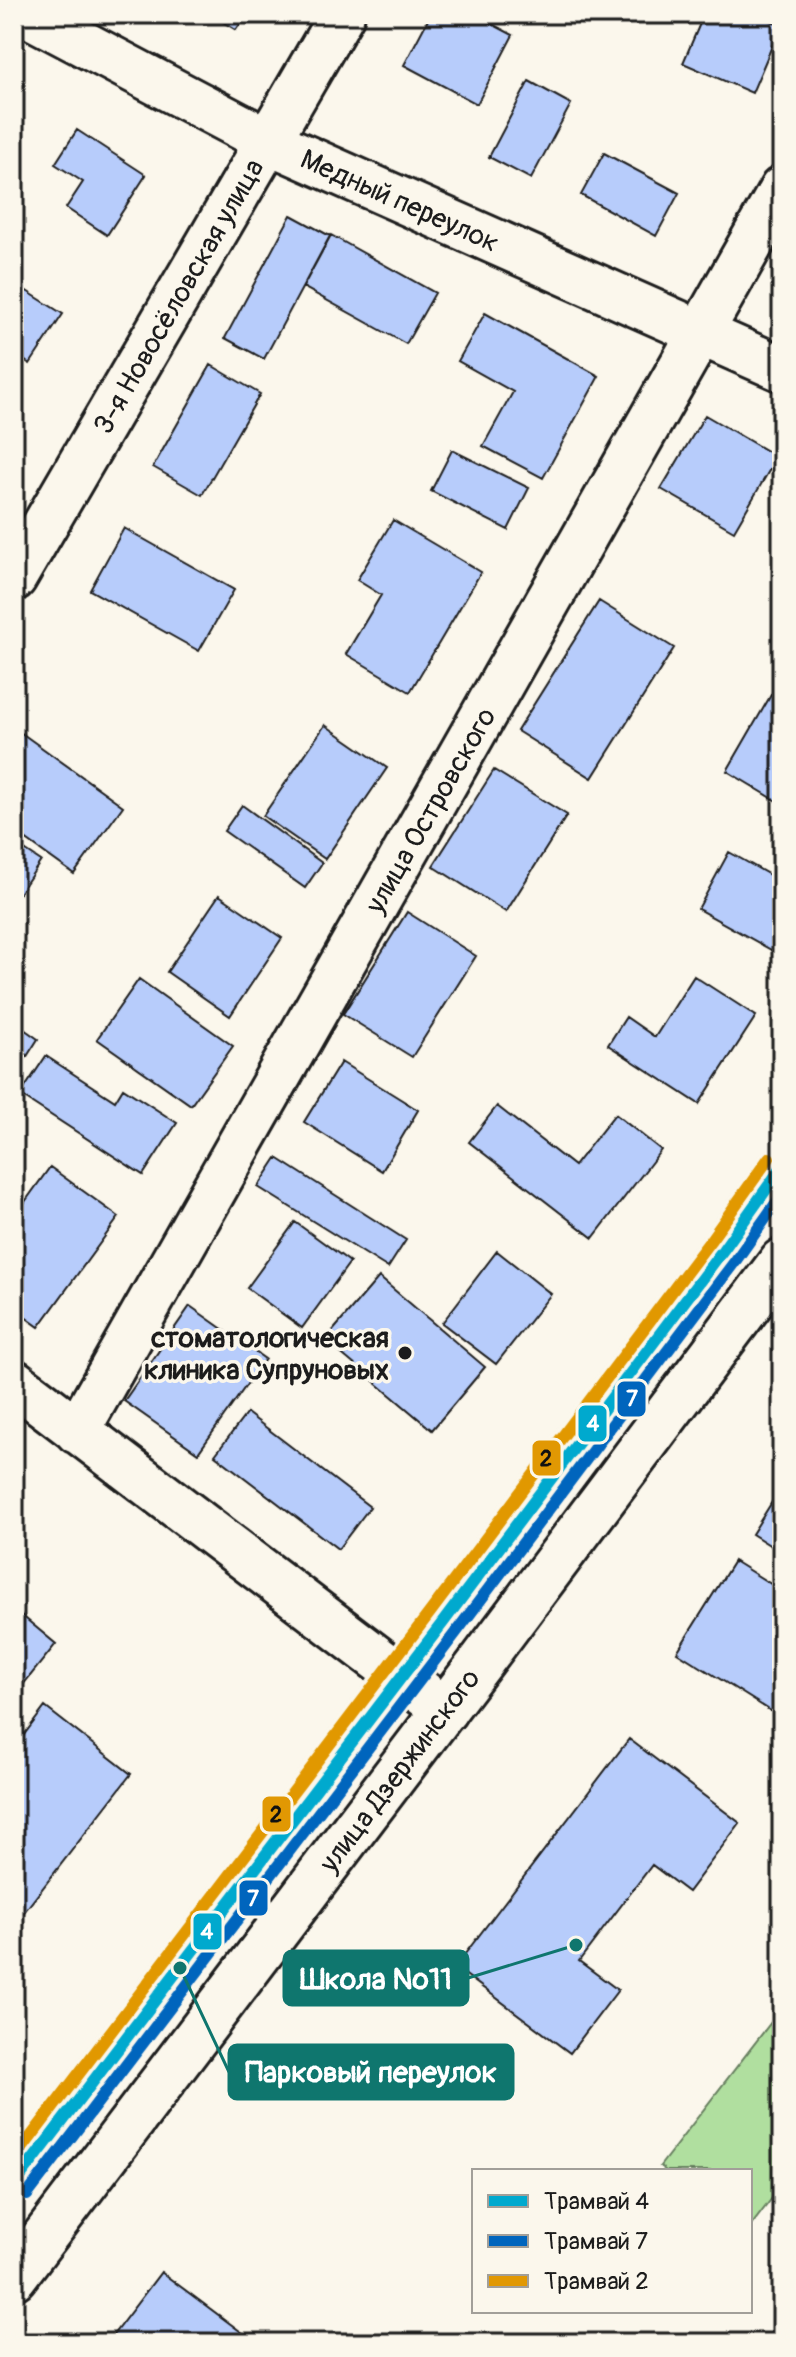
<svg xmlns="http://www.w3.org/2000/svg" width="796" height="2357" viewBox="0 0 796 2357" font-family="Pangolin,sans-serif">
  <rect width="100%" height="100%" fill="#fbf7ec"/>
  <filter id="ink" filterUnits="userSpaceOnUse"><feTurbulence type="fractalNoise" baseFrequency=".0125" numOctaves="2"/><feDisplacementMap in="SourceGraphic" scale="16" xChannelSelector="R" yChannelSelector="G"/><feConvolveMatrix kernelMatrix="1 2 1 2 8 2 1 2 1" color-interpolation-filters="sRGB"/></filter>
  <g filter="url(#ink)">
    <!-- green -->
    <path fill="#b0df9f" stroke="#667e5e" stroke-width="2" d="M782 2008V2185L750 2227V2171H666L660 2166Z"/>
    <!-- building -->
    <path fill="#b7ccfb" stroke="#1c1c1c" stroke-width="2" d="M210 14H247L236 30Z
      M431 14H473L513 35 477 104 404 65Z
      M704 14H755L781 25 752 93 683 63Z
      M529 81 571 104 531 179 489 157Z
      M77 130 146 175 107 235 66 208 83 182 55 164Z
      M604 153 679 193 656 236 581 195Z
      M291 215 330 236 264 359 225 338Z
      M331 235 435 293 406 344 303 287Z
      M14 283 63 314 30 364 14 354Z
      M485 313 599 376 543 478 483 446 513 392 458 361Z
      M211 365 260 394 202 495 153 467Z
      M705 415 777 457 734 531 661 489Z
      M452 450 529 488 508 530 431 491Z
      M393 520 481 572 410 692 346 654 381 595 357 580Z
      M124 528 234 590 199 651 90 590Z
      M599 601 674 648 592 778 517 731Z
      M782 676V804L727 771Z
      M325 725 387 768 325 859 263 816Z
      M20 732 123 806 74 874 14 831V741Z
      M494 770 567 815 506 912 433 866Z
      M242 805 322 863 305 888 224 831Z
      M14 843 41 861 14 901Z
      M729 852 782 882V956L698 909Z
      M219 895 282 938 230 1016 167 972Z
      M407 912 476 956 412 1057 343 1014Z
      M694 976 756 1016 699 1104 608 1045 626 1017 655 1037Z
      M139 979 233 1046 191 1105 97 1039Z
      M14 1022 38 1039 17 1072 14 1070Z
      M46 1056 115 1101 123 1088 177 1123 143 1175 20 1095Z
      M341 1062 418 1110 382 1171 304 1122Z
      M497 1106 574 1166 615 1114 661 1150 593 1238 469 1142Z
      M277 1158 406 1240 388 1268 258 1187Z
      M50 1167 119 1217 39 1327 14 1309V1217Z
      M295 1222 350 1262 302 1328 247 1288Z
      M497 1251 551 1294 496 1364 442 1323Z
      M379 1277 485 1367 432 1430 325 1340Z
      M190 1306 265 1359 198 1453 124 1401Z
      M247 1413 370 1507 338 1549 215 1455Z
      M782 1486V1553L752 1534Z
      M734 1561 782 1591V1718L677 1652Z
      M14 1609 56 1644 14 1696Z
      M45 1707 131 1774 14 1925V1748Z
      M629 1739 740 1823 688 1892 652 1865 579 1961 618 1990 570 2053 455 1967Z
      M161 2272 256 2343H107Z"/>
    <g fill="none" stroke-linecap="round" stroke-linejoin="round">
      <!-- minor casing -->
      <g stroke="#1c1c1c" stroke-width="50">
        <path id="minor" d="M27 14 268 141 782 369
          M14 578 342 14
          M14 1382 445 1710
          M77 1431 782 189"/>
      </g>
      <!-- major casing -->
      <g stroke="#1c1c1c" stroke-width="50">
        <path id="major" d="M14 2277 481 1662 782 1261"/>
      </g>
      <!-- minor -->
      <use href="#minor" stroke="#fbf7ec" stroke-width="44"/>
      <!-- major -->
      <use href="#major" stroke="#fbf7ec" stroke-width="44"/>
      <!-- tram-1 casing -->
      <g stroke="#fbf7ec" stroke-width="18">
        <path id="tram-1" d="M14 2185 444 1621 723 1250 782 1167"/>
      </g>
      <!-- tram-2 casing -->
      <g stroke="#fbf7ec" stroke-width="18">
        <path id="tram-2" d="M27 2195 457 1631 736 1260 782 1195"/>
      </g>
      <!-- tram-3 casing -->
      <g stroke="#fbf7ec" stroke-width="18">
        <path id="tram-3" d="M14 2159 431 1611 710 1241 769 1158"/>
      </g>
      <!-- tram-1 -->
      <use href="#tram-1" stroke="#00a9ce" stroke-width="12"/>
      <!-- tram-2 -->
      <use href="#tram-2" stroke="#0065bd" stroke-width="12"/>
      <!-- tram-3 -->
      <use href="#tram-3" stroke="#e19803" stroke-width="12"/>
    </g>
  </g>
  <!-- markers -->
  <circle fill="#1c1c1c" stroke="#fbf7ec" stroke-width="3" cx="405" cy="1353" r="8"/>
  <g text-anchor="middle" stroke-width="7" stroke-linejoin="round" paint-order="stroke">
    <!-- street labels -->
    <g font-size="28" fill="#1c1c1c" stroke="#fbf7ec">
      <text transform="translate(400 200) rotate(24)" y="10">Медный переулок</text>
      <text transform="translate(178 296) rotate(-60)" y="10">3-я Новосёловская улица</text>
      <text transform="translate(430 810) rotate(-60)" y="10">улица Островского</text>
      <text transform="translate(399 1770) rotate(-53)" y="10">улица Дзержинского</text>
    </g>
    <!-- poi labels -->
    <g font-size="28" font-weight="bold" fill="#1c1c1c" stroke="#fbf7ec" text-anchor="end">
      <text x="389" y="1347">стоматологическая<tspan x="389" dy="32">клиника Супруновых</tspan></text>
    </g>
  </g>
  <!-- callouts -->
  <path fill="none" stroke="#0f766e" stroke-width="3" d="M576 1945L468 1978M180 1968L229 2072"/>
  <g fill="#0f766e" stroke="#fbf7ec" stroke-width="3">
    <circle cx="576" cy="1945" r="8"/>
    <circle cx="180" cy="1968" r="8"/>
  </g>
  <g fill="#0f766e" stroke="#0f766e" stroke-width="3">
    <rect x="284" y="1951" width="184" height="54" rx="8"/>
    <rect x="229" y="2045" width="284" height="54" rx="8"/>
  </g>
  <g font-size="30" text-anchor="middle" font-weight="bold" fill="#fff">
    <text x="376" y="1989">Школа №11</text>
    <text x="371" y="2082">Парковый переулок</text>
  </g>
  <g stroke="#fbf7ec" stroke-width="3">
    <rect x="616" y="1380" width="31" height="38" rx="8" fill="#0065bd"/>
    <rect x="577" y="1404" width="31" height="39" rx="8" fill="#00a9ce"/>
    <rect x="531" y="1439" width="31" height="38" rx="8" fill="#e19803"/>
    <rect x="261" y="1795" width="31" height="38" rx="8" fill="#e19803"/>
    <rect x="238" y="1879" width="31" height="38" rx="8" fill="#0065bd"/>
    <rect x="192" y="1912" width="31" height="39" rx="8" fill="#00a9ce"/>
  </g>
  <g font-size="22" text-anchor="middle" font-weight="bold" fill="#fff">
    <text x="632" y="1406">7</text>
    <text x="593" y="1431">4</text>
    <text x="253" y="1906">7</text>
    <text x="207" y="1939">4</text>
  </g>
  <g font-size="22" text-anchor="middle" font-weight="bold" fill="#111">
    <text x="546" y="1466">2</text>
    <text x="276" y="1822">2</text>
  </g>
  <!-- margin -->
  <rect width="796" height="2357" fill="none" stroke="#fbf7ec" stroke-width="48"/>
  <rect x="24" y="24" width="748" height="2309" fill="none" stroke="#1c1c1c" stroke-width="3" filter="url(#ink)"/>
  <!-- legend -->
  <rect x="472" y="2169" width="280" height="144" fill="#fbf7ec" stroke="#a29f99" stroke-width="2"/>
  <rect x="488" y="2195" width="40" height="12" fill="#00a9ce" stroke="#a29f99" stroke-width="2"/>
  <text x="544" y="2209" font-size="24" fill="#1c1c1c">Трамвай 4</text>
  <rect x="488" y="2235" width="40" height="12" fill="#0065bd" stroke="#a29f99" stroke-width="2"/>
  <text x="544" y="2249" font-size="24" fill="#1c1c1c">Трамвай 7</text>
  <rect x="488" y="2275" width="40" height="12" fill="#e19803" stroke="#a29f99" stroke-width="2"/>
  <text x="544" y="2289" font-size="24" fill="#1c1c1c">Трамвай 2</text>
</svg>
